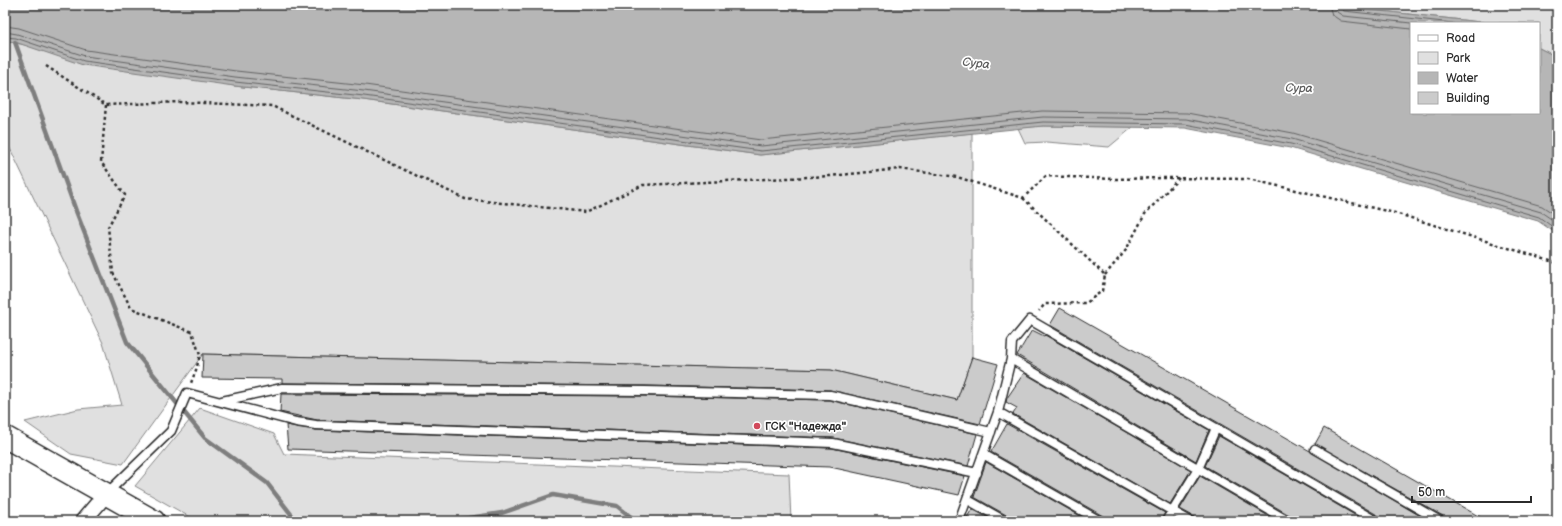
<svg xmlns="http://www.w3.org/2000/svg" width="1562" height="526" viewBox="0 0 1562 526" font-family="'Balsamiq Sans',sans-serif">
  <rect width="100%" height="100%" fill="#fff"/>
  <filter id="ink" filterUnits="userSpaceOnUse"><feTurbulence type="fractalNoise" baseFrequency=".025" numOctaves="2"/><feDisplacementMap in="SourceGraphic" scale="8" xChannelSelector="R" yChannelSelector="G"/><feConvolveMatrix kernelMatrix="1 2 1 2 8 2 1 2 1" color-interpolation-filters="sRGB"/></filter>
  <g filter="url(#ink)">
    <!-- green -->
    <path fill="#e0e0e0" stroke="#868686" d="M1327 5H1557V57L1539 48V23H1489Z
      M5 41 234 86 363 100 760 155 972 133V357L957 400 831 370 203 354 123 464 71 454 25 422 78 409 122 405 103 343 5 138Z
      M1043 126 1133 127 1109 147 1046 142 1025 143 1018 128Z
      M200 408 274 434 284 454 789 474 791 521H197L135 486Z"/>
    <!-- water -->
    <path fill="#b6b6b6" stroke="#7e7e7e" d="M5 5H1327L1489 23H1411V113H1539V48L1557 57V234L1538 221 1290 148 1185 128 1043 126 760 155 363 100 234 86 83 65 15 42 5 41Z"/>
    <g fill="none" stroke-linecap="round" stroke-linejoin="round">
      <!-- shore -->
      <path stroke="#636363" stroke-width="1" d="M1329 5 1332 15 1341 21 1411 29
        M1335 5 1337 12 1343 16 1411 23
        M1340 5 1341 9 1344 11 1453 23
        M5 26 19 28 86 50 236 71 365 85 761 140 1042 111 1187 113 1293 133 1542 206 1557 216
        M5 32 17 34 85 56 235 77 364 91 761 146 1043 117 1186 119 1292 139 1541 212 1557 223
        M5 37 16 38 84 61 235 82 364 96 761 151 1043 122 1185 124 1291 144 1539 217 1557 230"/>
      <!-- stream -->
      <path stroke="#7e7e7e" stroke-width="4.5" d="M15 42 76 211 127 342 205 438 267 483 294 518 316 521
        M449 521 502 513 553 495 617 506 636 521"/>
    </g>
    <!-- building -->
    <path fill="#cbcbcb" stroke="#2b2b2b" d="M1060 308 1310 451 1429 521H1381L1379 516 1050 325Z
      M1032 330 1044 336 1045 335 1209 430 1196 461 1017 355Z
      M203 354 831 370 957 400 972 357 998 364 980 424 830 390 645 386 282 383V379L202 378Z
      M1024 373 1191 470 1170 504 1013 414 1017 408 1006 402 1007 398Z
      M281 394 645 396 829 400 977 434 968 466 833 438 317 420 280 412Z
      M1007 424 1165 513 1161 521H1105L1103 516 991 452Z
      M286 425 316 430 832 448 965 476 959 495 830 467 288 449Z
      M1324 428 1487 521H1445L1443 516 1315 444Z
      M1219 436 1365 521H1293L1291 516 1205 466Z
      M986 462 1089 521H1010L1008 516 974 497Z
      M1200 476 1277 521H1195L1193 516 1180 509Z
      M972 509 994 521H965Z"/>
    <g fill="none" stroke-linecap="round" stroke-linejoin="round">
      <!-- lane casing -->
      <g stroke="#2b2b2b" stroke-width="11">
        <path id="lane" d="M1011 359 1288 521
          M222 401 282 388 645 391 830 395 991 432
          M998 412 1190 521
          M1315 449 1440 521
          M983 454 1100 521
          M106 494 171 431 187 393 296 422 316 425 833 443 977 473
          M968 500 1005 521
          M959 521 998 412 1011 359 1012 342 1030 320 1376 521
          M1166 521 1198 469 1216 428"/>
      </g>
      <!-- street casing -->
      <g stroke="#2b2b2b" stroke-width="18">
        <path id="street" d="M83 521 106 494"/>
      </g>
      <!-- secondary casing -->
      <g stroke="#2b2b2b" stroke-width="24">
        <path id="secondary" d="M5 437 154 521"/>
      </g>
      <!-- path -->
      <path stroke="#2b2b2b" stroke-width="2.5" stroke-dasharray="3 3" stroke-linecap="butt" d="M46 66 106 105 181 102 272 106 465 199 586 212 643 185 830 176 900 169 957 177 1023 198 1046 176 1114 179 1165 178 1248 179 1395 213 1557 263
        M106 105 101 162 125 195 108 227 113 273 131 308 192 332 200 355 196 370 191 383
        M1023 198 1105 275 1102 291 1086 303 1045 304 1039 311
        M1105 275 1126 250 1145 214 1179 178"/>
      <!-- lane -->
      <use href="#lane" stroke="#fff" stroke-width="8"/>
      <!-- street -->
      <use href="#street" stroke="#fff" stroke-width="15"/>
      <!-- secondary -->
      <use href="#secondary" stroke="#fff" stroke-width="21"/>
    </g>
  </g>
  <!-- markers -->
  <circle fill="#d1495b" stroke="#fff" stroke-width="1.5" cx="757" cy="426" r="4"/>
  <g text-anchor="middle" stroke-width="3.5" stroke-linejoin="round" paint-order="stroke">
    <!-- poi labels -->
    <g font-size="11" font-weight="bold" fill="#2b2b2b" stroke="#fff" text-anchor="start">
      <text x="765" y="430">ГСК "Надежда"</text>
    </g>
    <!-- water labels -->
    <g font-size="12" font-style="italic" fill="#5c5c5c" stroke="#fff">
      <text transform="translate(976 63) rotate(6)" y="4">Сура</text>
      <text transform="translate(1299 88) rotate(1)" y="4">Сура</text>
    </g>
  </g>
  <!-- margin -->
  <rect width="1562" height="526" fill="none" stroke="#fff" stroke-width="20"/>
  <rect x="10" y="10" width="1542" height="506" fill="none" stroke="#2b2b2b" stroke-width="1.5" filter="url(#ink)"/>
  <!-- legend -->
  <rect x="1410" y="22" width="130" height="92" fill="#ffffff" stroke="#aaaaaa"/>
  <rect x="1418" y="35" width="20" height="6" fill="#ffffff" stroke="#aaaaaa"/>
  <text x="1446" y="42" font-size="12" fill="#2b2b2b">Road</text>
  <rect x="1418" y="52" width="20" height="12" fill="#e0e0e0" stroke="#aaaaaa"/>
  <text x="1446" y="62" font-size="12" fill="#2b2b2b">Park</text>
  <rect x="1418" y="72" width="20" height="12" fill="#b6b6b6" stroke="#aaaaaa"/>
  <text x="1446" y="82" font-size="12" fill="#2b2b2b">Water</text>
  <rect x="1418" y="92" width="20" height="12" fill="#cbcbcb" stroke="#aaaaaa"/>
  <text x="1446" y="102" font-size="12" fill="#2b2b2b">Building</text>
  <!-- scale -->
  <path d="M1412 496v6h119v-6" fill="none" stroke="#2b2b2b" stroke-width="2"/>
  <text x="1418" y="496" font-size="12" fill="#2b2b2b" stroke="#ffffff" stroke-width="3" paint-order="stroke">50 m</text>
</svg>
